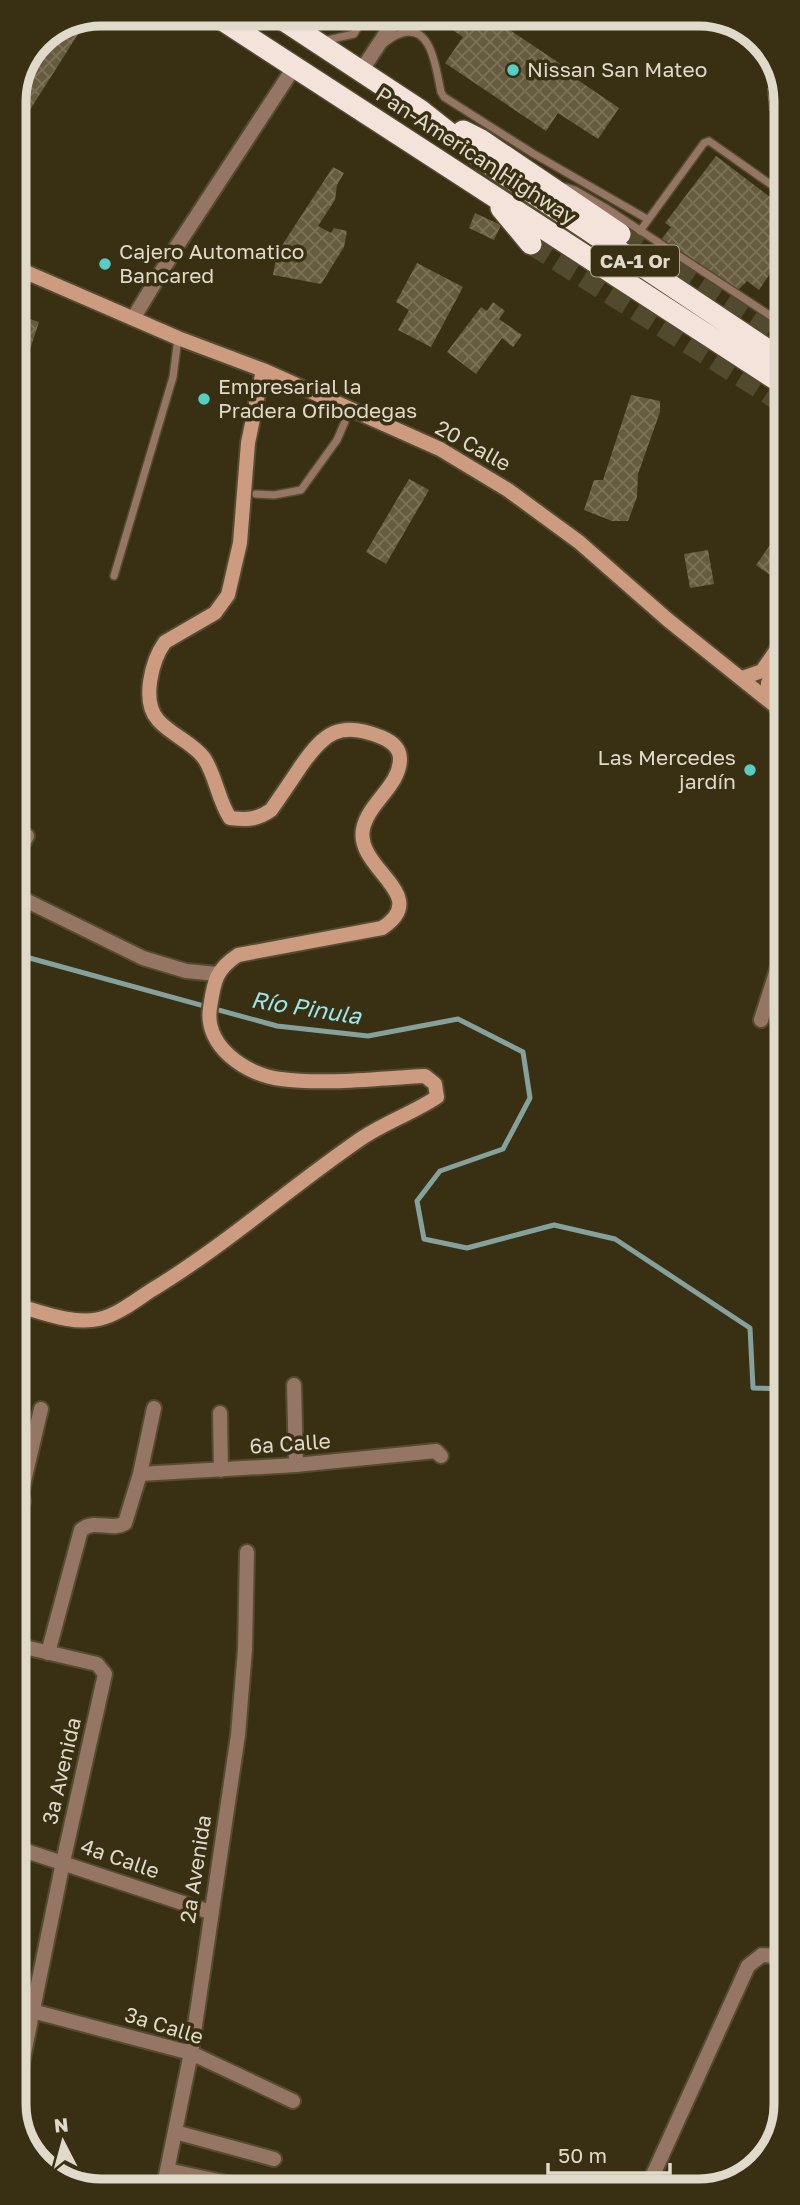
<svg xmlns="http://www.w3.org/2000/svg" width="800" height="2205" viewBox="0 0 800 2205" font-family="'Golos Text',sans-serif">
  <defs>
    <pattern id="building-cross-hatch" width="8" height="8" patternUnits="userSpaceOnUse" patternTransform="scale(1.75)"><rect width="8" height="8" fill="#655b3e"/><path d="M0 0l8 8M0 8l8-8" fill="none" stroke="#7b7259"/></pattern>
  </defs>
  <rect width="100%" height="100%" fill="#393013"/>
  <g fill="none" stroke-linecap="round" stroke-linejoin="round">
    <!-- stream -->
    <path stroke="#85a19c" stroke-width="5" d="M15 954 277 1026 368 1036 458 1019 523 1052 530 1098 503 1149 440 1171 417 1201 424 1239 467 1248 554 1225 615 1239 750 1328 753 1388 785 1389"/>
  </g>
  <!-- building -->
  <path fill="url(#building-cross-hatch)" d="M428 14H491L489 16 580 77 578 80 619 108 598 139 558 113 546 131 445 63 463 37Z
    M87 20 14 135V96L40 39Z
    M783 86V110L769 111 767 88Z
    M716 156 783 207V254L759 290 747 281 738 290 660 241 671 227 665 223Z
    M333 167 344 173 337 185 335 200 318 226 331 233 334 228 347 231 344 247 321 284 273 275 277 253Z
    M475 213 501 225 494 240 469 228Z
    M417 263 463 287 431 347 398 330 409 310 396 302Z
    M493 302 505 311 499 319 522 335 513 347 502 338 476 374 447 352 481 307 487 311Z
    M14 314 39 322 15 395Z
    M631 395 660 401V412L638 474 637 497 628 521H612L584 510 594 480H603Z
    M409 479 429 490 386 564 366 552Z
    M784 525V561L773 577 756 565Z
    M708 550 714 584 690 588 684 554Z"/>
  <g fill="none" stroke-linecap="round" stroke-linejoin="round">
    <!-- highway-tunnel -->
    <path stroke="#524a2e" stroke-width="21" stroke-dasharray="21 10" stroke-linecap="butt" d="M622 235 783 340
      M531 244 783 403"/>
    <!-- lane casing -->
    <g stroke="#544b30" stroke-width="10">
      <path id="lane" d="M323 41 354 34 366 14
        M383 44C388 41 392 37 397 35 432 19 436 70 441 92L444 97 534 154 647 219
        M565 187 575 190 606 208 783 324
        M640 231 704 143 709 141 783 193
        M256 494 274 495 301 490 337 440 350 410
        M114 576 173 377 178 338"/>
    </g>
    <!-- street casing -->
    <g stroke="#544b30" stroke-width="18">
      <path id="street" d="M361 71 399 14
        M134 317 177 246 295 66
        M15 858 27 836
        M15 895 143 958 186 971 217 974
        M761 1020 784 948
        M294 1385 296 1465
        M220 1413 221 1470
        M140 1474 296 1465 436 1451 441 1456
        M16 1528 23 1501 21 1494 41 1409
        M16 1645 97 1664 105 1674 63 1862 17 2088
        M48 1653 81 1530C96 1518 111 1532 125 1523L140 1474 154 1408
        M17 1848 210 1912
        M17 2007 191 2053 293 2101
        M175 2132 274 2159
        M167 2170 260 2190
        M647 2188 748 1966 762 1955 776 1956 786 1960
        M90 2189 97 2191
        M163 2190 191 2053 238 1735 245 1649 247 1552"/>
    </g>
    <!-- secondary casing -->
    <g stroke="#544b30" stroke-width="18">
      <path id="secondary" d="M14 267 178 338 263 370 440 449 508 490 579 542 668 620 784 713
        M742 678 762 671 784 639
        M767 699 768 683 784 660
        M16 1305C42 1312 72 1325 99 1319 117 1315 135 1301 150 1291 225 1246 290 1187 362 1138 386 1122 413 1113 437 1097L435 1084 425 1076C381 1078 324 1085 281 1079 246 1075 204 1046 210 1008 214 982 215 970 238 955L382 928C433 895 355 869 363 829 368 803 400 786 400 759 400 747 391 741 381 737 340 720 324 733 301 766 291 781 281 796 271 810 257 820 246 820 230 818 218 800 216 776 204 758 192 742 171 735 158 720 141 701 152 660 165 642L215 613 228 595 240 543 248 443 263 370"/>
    </g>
    <!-- highway casing -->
    <g stroke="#544b30" stroke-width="24">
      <path id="highway" d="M213 14 783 384
        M274 14 420 110 486 162 783 360
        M463 131 481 140 620 234
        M501 208 531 244"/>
    </g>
    <!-- lane -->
    <use href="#lane" stroke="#957564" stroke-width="7"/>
    <!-- street -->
    <use href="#street" stroke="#957564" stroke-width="14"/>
    <!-- secondary -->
    <use href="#secondary" stroke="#cd9b7f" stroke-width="14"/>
    <!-- highway -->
    <use href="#highway" stroke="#f3e3db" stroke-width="21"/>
  </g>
  <!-- markers -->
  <g fill="#56cec3" stroke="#393013" stroke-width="2.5">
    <circle cx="513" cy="70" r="7"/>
    <circle cx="105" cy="264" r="7"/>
    <circle cx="204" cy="399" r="7"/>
    <circle cx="750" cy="770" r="7"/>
  </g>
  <g text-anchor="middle" stroke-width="7" stroke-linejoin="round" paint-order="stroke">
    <!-- shield labels -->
    <rect fill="#393013" stroke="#ada792" stroke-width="2" x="591" y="245.5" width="88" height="31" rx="5"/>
    <g font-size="19" font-weight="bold" fill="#dfdac9">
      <text x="635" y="268">CA-1 Or</text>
    </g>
    <!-- poi labels -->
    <g font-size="21" fill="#dfdac9" stroke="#393013" text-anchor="start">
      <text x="527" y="77">Nissan San Mateo</text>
      <text x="119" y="259">Cajero Automatico<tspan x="119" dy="24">Bancared</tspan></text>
      <text x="218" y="394">Empresarial la<tspan x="218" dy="24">Pradera Ofibodegas</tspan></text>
      <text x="736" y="765" text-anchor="end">Las Mercedes<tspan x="736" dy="24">jardín</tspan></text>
    </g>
    <!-- street labels -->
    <g font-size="21" fill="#dfdac9" stroke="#393013">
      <text transform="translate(476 156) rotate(33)" y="7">Pan-American Highway</text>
      <text transform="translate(473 446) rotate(29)" y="7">20 Calle</text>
      <text transform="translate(290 1444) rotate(-4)" y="7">6a Calle</text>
      <text transform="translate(62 1771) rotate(-77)" y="7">3a Avenida</text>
      <text transform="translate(120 1859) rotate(19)" y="7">4a Calle</text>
      <text transform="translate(196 1869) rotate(-81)" y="7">2a Avenida</text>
      <text transform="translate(164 2026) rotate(17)" y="7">3a Calle</text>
    </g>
    <!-- water labels -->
    <g font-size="23" font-style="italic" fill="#9ae7e9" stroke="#393013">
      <text transform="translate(306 1008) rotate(9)" y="8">Río Pinula</text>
    </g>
  </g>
  <!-- crop -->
  <path d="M0 0H800V2205H0ZM101 26H699A75 75 0 0 1 774 101V2104A75 75 0 0 1 699 2179H101A75 75 0 0 1 26 2104V101A75 75 0 0 1 101 26Z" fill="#393013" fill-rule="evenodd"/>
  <path fill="none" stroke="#dfdac9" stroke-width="9" d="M101 26H699A75 75 0 0 1 774 101V2104A75 75 0 0 1 699 2179H101A75 75 0 0 1 26 2104V101A75 75 0 0 1 101 26Z"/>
  <!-- north arrow -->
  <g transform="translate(63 2142) rotate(354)" stroke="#393013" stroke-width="5" paint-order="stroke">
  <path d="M0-5L12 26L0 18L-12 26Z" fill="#dfdac9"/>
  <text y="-10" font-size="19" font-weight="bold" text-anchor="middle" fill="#dfdac9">N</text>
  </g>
  <!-- scale -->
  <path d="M548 2163v10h122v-10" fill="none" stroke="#dfdac9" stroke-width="3.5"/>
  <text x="558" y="2163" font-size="21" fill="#dfdac9" stroke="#393013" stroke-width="5" paint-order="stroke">50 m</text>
</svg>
